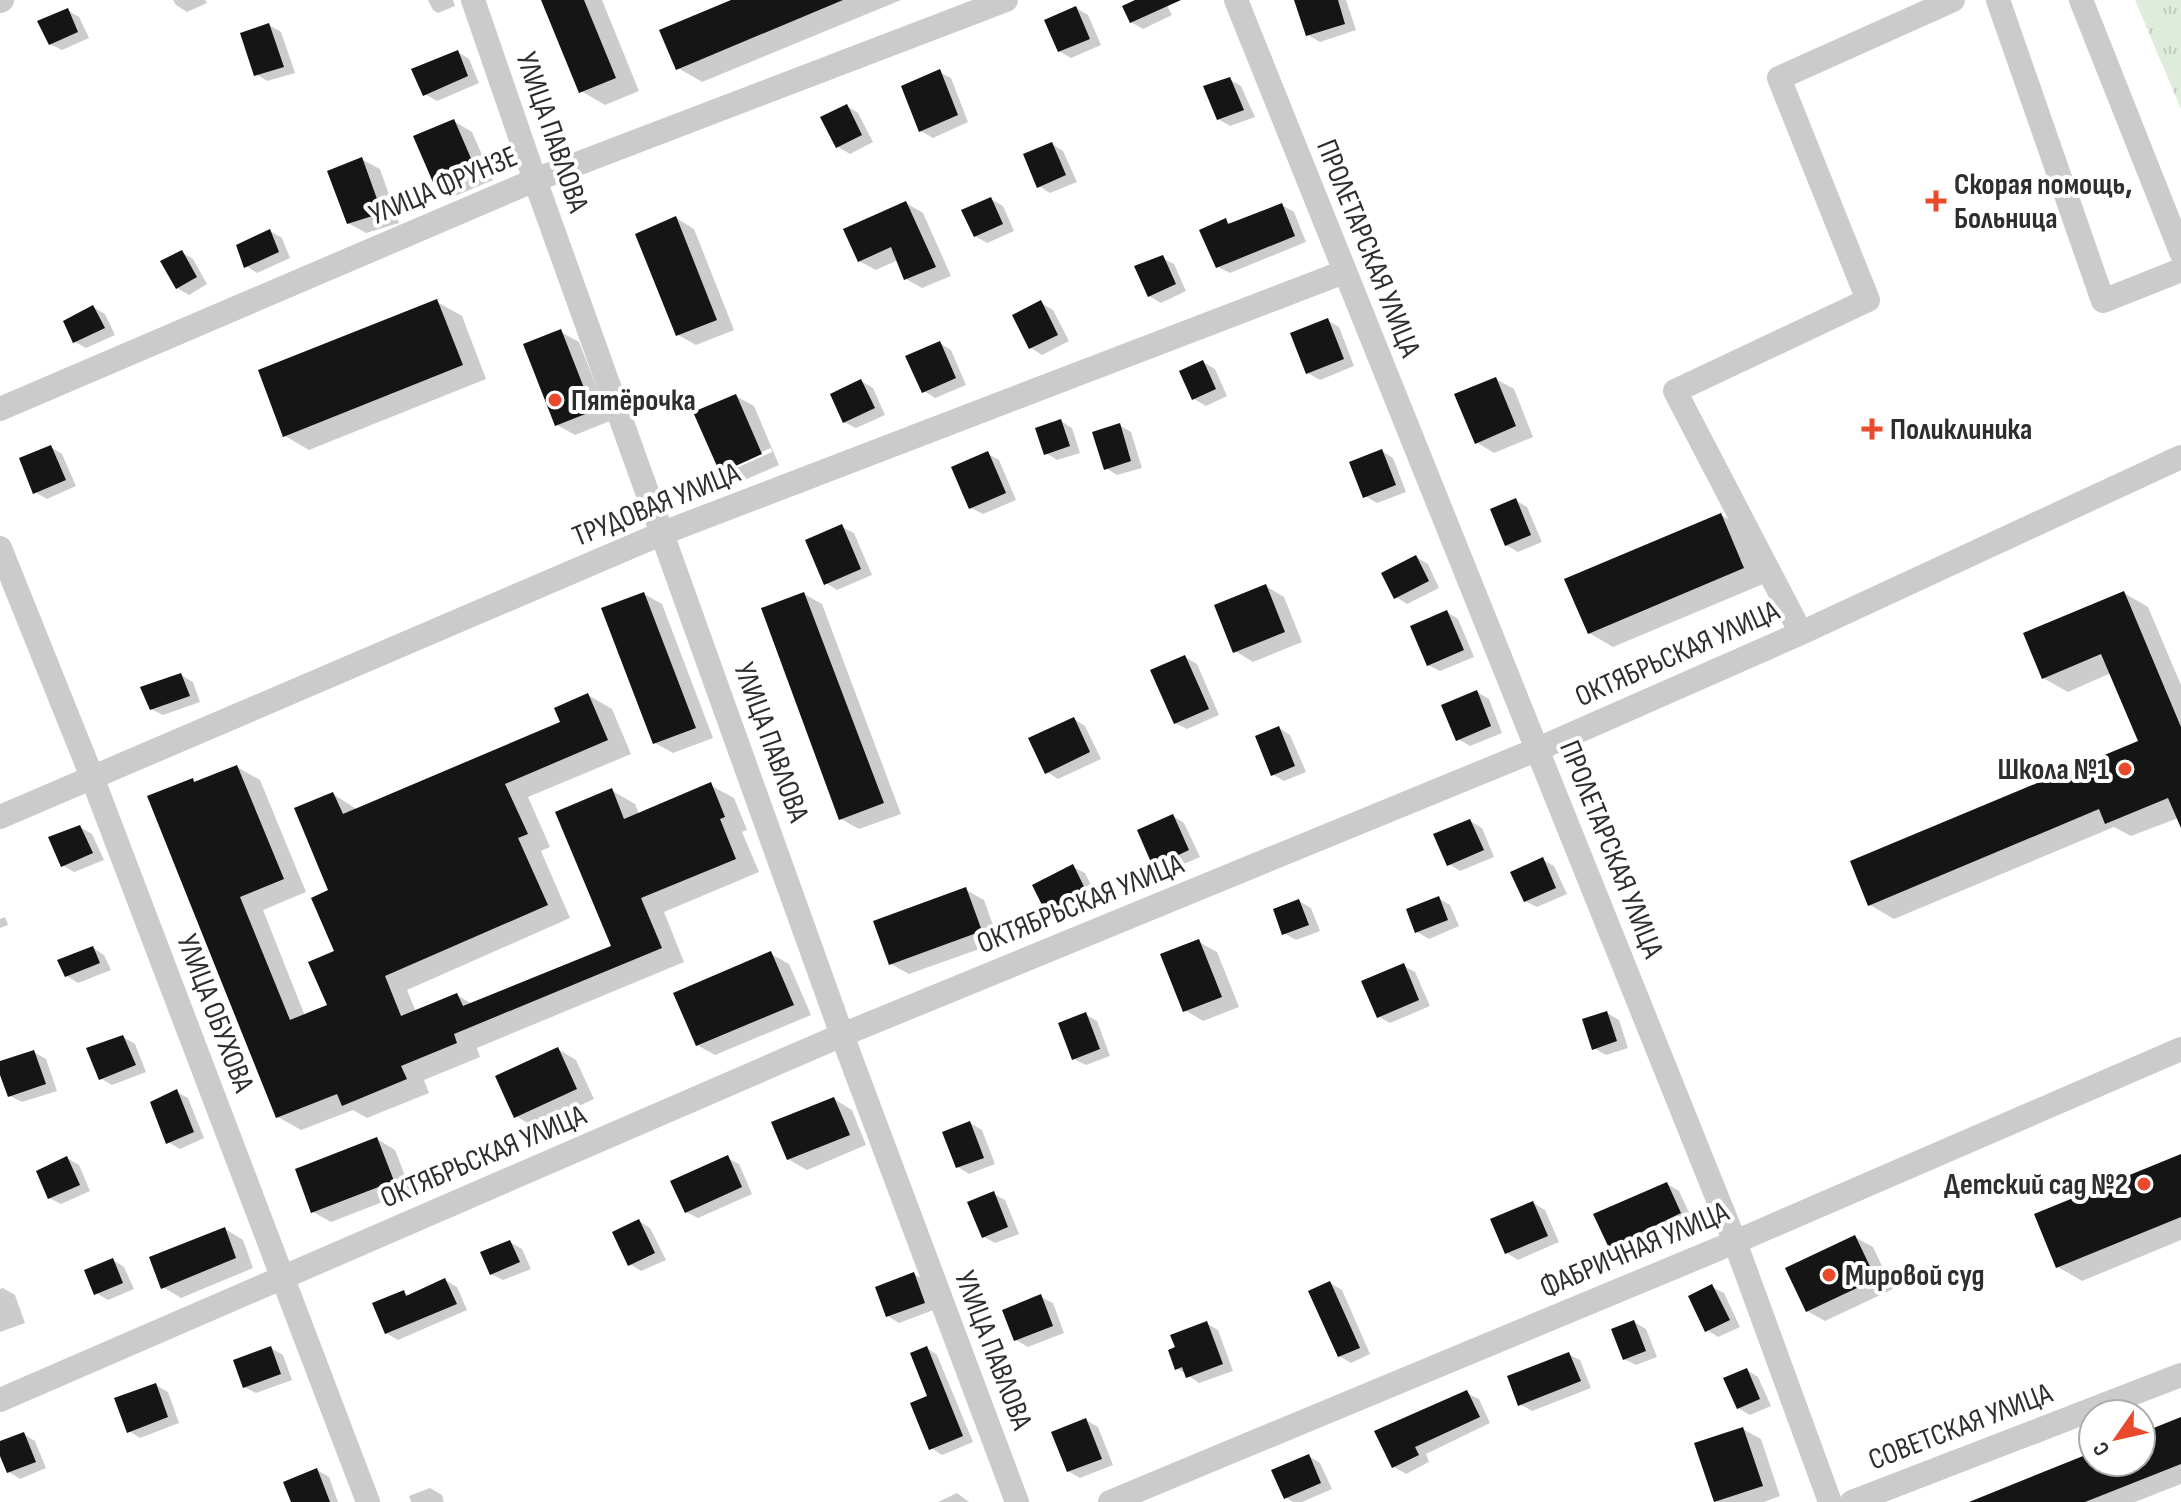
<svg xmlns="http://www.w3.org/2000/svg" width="2181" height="1502" viewBox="0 0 2181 1502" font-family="'Sofia Sans Condensed',sans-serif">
  <defs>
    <pattern id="park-tufts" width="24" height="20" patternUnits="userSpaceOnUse" patternTransform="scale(2)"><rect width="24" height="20" fill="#e0ecdb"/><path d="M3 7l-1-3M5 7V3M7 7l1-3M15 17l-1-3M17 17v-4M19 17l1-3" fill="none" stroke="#c0cbbc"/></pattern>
  </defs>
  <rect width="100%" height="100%" fill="#fff"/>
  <!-- park -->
  <path fill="url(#park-tufts)" d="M2135 0H2181V109Z"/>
  <!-- shadow -->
  <path fill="#0003" fill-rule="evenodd" d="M173 0H205L207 3 187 12 176 5Z
    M428 0H453L455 6 438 13 433 10Z
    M543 0H602L639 91 605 105 581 91Z
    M737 0H901L702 82 678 68Z
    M1140 0H1164L1172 15 1143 29 1131 22Z
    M1296 0H1346L1356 30 1320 42 1308 35Z
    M1076 8 1088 15 1101 45 1071 58 1059 51Z
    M67 10 79 17 89 38 62 50 50 44Z
    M269 25 281 32 295 73 267 81 256 74Z
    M458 52 469 59 479 83 437 101 425 94Z
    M939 72 951 78 968 122 933 138 921 131Z
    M1229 79 1241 86 1255 117 1230 126 1218 119Z
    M847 106 858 113 873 142 850 154 838 147Z
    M454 121 472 132 493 180 455 196 437 186Z
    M1052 144 1063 151 1077 182 1050 193 1039 186Z
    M361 159 380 169 399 223 366 233 348 223Z
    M991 199 1003 206 1014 231 987 243 975 236Z
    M906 203 923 213 951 276 922 288 906 279 898 260 876 270 859 261Z
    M1282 205 1294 212 1306 242 1230 273 1218 267 1226 221 1232 224Z
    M676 218 694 229 734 330 696 345 678 335Z
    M270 231 282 238 290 258 257 273 246 266Z
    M181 252 193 259 207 284 189 295 177 288Z
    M1162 258 1174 264 1186 291 1161 303 1149 296Z
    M437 302 462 316 486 379 309 450 285 436Z
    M1041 303 1053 310 1069 341 1042 355 1031 348Z
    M93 307 105 314 115 335 86 348 75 342Z
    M1327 320 1339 327 1354 366 1320 380 1308 373Z
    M561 332 579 342 610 421 575 435 557 425Z
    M940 343 951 350 966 385 935 398 924 391Z
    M1203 362 1215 369 1227 396 1206 406 1194 399Z
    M1496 379 1514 389 1533 437 1494 453 1476 442Z
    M861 381 873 388 885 415 856 428 844 422Z
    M736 396 754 406 779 465 740 482 722 472ZM771 448 772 452 730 471V466Z
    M1061 421 1072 428 1080 453 1057 460 1046 453Z
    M1119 425 1131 432 1142 468 1117 475 1106 468Z
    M51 447 62 454 76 486 47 499 35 492Z
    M1382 451 1393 458 1406 492 1377 503 1365 496Z
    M988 454 999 460 1016 500 983 514 971 508Z
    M1515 500 1527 507 1542 542 1518 552 1506 545Z
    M1721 515 1745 529 1768 582 1613 647 1589 633Z
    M842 527 854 533 872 575 837 590 826 583Z
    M1416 557 1428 564 1439 588 1407 604 1396 597Z
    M1266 586 1284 597 1302 642 1253 662 1235 651Z
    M2124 593 2148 607 2181 685V817L2131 836 2114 827 1894 919 1870 905 2140 742 2111 673 2068 692 2043 678Z
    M644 594 662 604 713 738 673 753 655 743Z
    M804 594 822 604 901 814 859 829 841 819Z
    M1447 612 1458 619 1474 657 1440 671 1428 665Z
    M1185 657 1197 664 1219 715 1187 729 1175 723Z
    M181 675 193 682 200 702 163 715 151 709Z
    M1477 692 1489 699 1502 733 1470 746 1458 739Z
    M588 695 612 709 631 754 528 797 550 847 541 851 570 918 407 990 416 1012 457 995 472 1004 614 947 611 790 635 804 639 814 710 785 734 798 747 830 742 832 759 872 664 912 684 962 477 1048 480 1057 424 1080 429 1093 367 1118 353 1110 301 1130 278 1117 193 781 197 783 237 767 260 780 306 892 263 910 305 1016 330 1006 336 952 331 891 333 794 358 810 562 723Z
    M1074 719 1085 726 1101 759 1058 779 1047 772Z
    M1279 728 1290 735 1306 772 1284 781 1272 774Z
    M1173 816 1184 823 1200 857 1166 872 1155 865Z
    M1470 821 1482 828 1494 857 1460 871 1449 864Z
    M80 827 92 834 104 860 74 872 62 865Z
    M1543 860 1554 866 1567 894 1537 907 1525 901Z
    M1073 867 1085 873 1099 901 1060 921 1048 914Z
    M966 890 984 900 999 942 909 974 891 964Z
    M1438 898 1450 905 1459 926 1429 939 1417 932Z
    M1299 901 1311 908 1320 931 1296 940 1284 933Z
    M5 917 8 925 0 928V919Z
    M1199 942 1217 952 1239 1007 1203 1021 1185 1010Z
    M93 948 104 955 111 970 78 983 67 976Z
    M771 954 789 964 811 1015 715 1055 697 1045Z
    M1404 966 1415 972 1430 1006 1390 1023 1378 1016Z
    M1607 1013 1619 1020 1628 1048 1606 1055 1594 1048Z
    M1085 1014 1097 1021 1110 1056 1086 1065 1074 1059Z
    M123 1037 135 1044 146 1072 112 1085 100 1078Z
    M558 1049 576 1060 594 1099 534 1127 516 1116Z
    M34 1052 46 1059 57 1091 22 1102 10 1096 0 1063Z
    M177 1092 188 1098 204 1138 180 1149 168 1142Z
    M834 1099 852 1110 866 1145 807 1170 788 1159Z
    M970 1123 982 1130 995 1164 969 1174 958 1167Z
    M377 1139 395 1150 411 1191 331 1222 313 1212Z
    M2181 1156V1240L2082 1281 2058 1267Z
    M67 1158 79 1165 90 1191 61 1204 49 1198Z
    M727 1158 739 1164 752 1194 698 1218 686 1212Z
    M1667 1184 1679 1191 1692 1219 1622 1253 1610 1246Z
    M994 1194 1005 1200 1019 1234 995 1243 984 1237Z
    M1533 1203 1545 1210 1559 1242 1518 1260 1507 1253Z
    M639 1221 650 1228 666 1260 641 1271 630 1264Z
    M225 1229 243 1240 253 1268 181 1298 163 1287Z
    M1855 1237 1873 1247 1893 1289 1825 1321 1807 1311Z
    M510 1242 522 1249 531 1269 503 1280 491 1274Z
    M113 1260 124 1267 134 1289 108 1300 96 1293Z
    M914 1274 926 1281 936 1309 899 1323 888 1316Z
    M445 1280 457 1287 467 1310 398 1340 386 1333 403 1292 410 1296Z
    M1330 1283 1342 1290 1370 1354 1351 1363 1339 1356Z
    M1712 1287 1724 1293 1740 1327 1718 1337 1707 1330Z
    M3 1288 15 1295 25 1323 0 1332V1289Z
    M1041 1297 1053 1303 1064 1333 1028 1347 1016 1340Z
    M1634 1322 1646 1329 1657 1357 1636 1365 1624 1359Z
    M1206 1323 1218 1330 1233 1371 1199 1383 1177 1368Z
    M271 1348 283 1355 292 1380 256 1393 244 1387Z
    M927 1348 937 1355 973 1442 942 1455 931 1448Z
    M1568 1354 1580 1360 1591 1388 1532 1411 1520 1404Z
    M1747 1370 1758 1377 1771 1406 1750 1415 1738 1408Z
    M156 1385 168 1392 179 1423 140 1438 129 1431Z
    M1467 1393 1479 1399 1490 1423 1426 1454 1429 1462 1406 1474 1394 1467Z
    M2181 1419V1484L2135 1502H1972L2093 1454V1462H2141V1435Z
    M1086 1420 1098 1427 1113 1465 1080 1478 1068 1471Z
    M1743 1429 1761 1439 1780 1496 1764 1502H1717L1697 1445Z
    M23 1434 35 1441 46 1468 20 1479 9 1472 0 1451V1443Z
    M1309 1456 1320 1463 1332 1489 1302 1502H1293L1285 1497Z
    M317 1470 329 1477 338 1502H293Z
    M430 1488 442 1495 444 1502H411L409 1496Z
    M957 1493 969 1502H938Z"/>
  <!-- building -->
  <path fill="#151515" d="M541 0H584L616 78 579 93Z
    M731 0H843L676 70 659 30Z
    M1135 0H1181L1130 23 1122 6Z
    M1294 0H1338L1345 24 1306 36Z
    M1076 6 1090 39 1058 52 1044 20Z
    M68 8 78 32 49 45 37 21Z
    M269 23 284 67 254 76 240 33Z
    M458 50 468 76 423 96 411 69Z
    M940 69 958 115 919 132 901 86Z
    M1230 77 1244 110 1217 120 1203 86Z
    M847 104 862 135 836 148 820 117Z
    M454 119 476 170 435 187 413 136Z
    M1052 142 1066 175 1037 188 1023 154Z
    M362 157 382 213 347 224 327 171Z
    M991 197 1003 224 974 237 961 210Z
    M906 201 936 267 904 280 891 247 858 262 843 229Z
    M1282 203 1295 236 1216 268 1199 230 1226 218 1228 224Z
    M676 216 717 320 676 336 635 234Z
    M270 229 279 252 244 268 236 245Z
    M182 250 197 277 176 289 160 261Z
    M1163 255 1176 284 1148 297 1134 266Z
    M437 299 463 365 283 437 258 370Z
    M1041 300 1058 335 1029 349 1012 315Z
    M93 305 105 328 73 343 63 321Z
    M1328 318 1344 359 1306 374 1290 333Z
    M561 329 593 411 555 426 523 344Z
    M940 341 956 378 922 393 905 356Z
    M1203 360 1216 389 1192 400 1179 371Z
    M1496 377 1516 426 1475 444 1454 394Z
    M861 379 875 408 843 423 830 394Z
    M736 394 762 454 720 473 693 412Z
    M1061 419 1070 446 1044 455 1035 428Z
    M1120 423 1131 461 1104 470 1092 432Z
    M51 445 66 480 33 494 19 458Z
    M1382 449 1396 485 1363 498 1349 462Z
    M988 451 1006 493 969 509 951 467Z
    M1516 498 1531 535 1505 546 1490 509Z
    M1721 513 1744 568 1588 634 1564 579Z
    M842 524 861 569 824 585 805 540Z
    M1416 555 1429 581 1394 599 1381 573Z
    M1266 584 1285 632 1233 653 1214 605Z
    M2124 591 2181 727V828L2168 798 2105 824 2099 809 1868 906 1850 861 2138 741 2101 654 2042 679 2023 633Z
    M644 592 696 728 653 744 601 608Z
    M804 592 884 803 839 820 761 608Z
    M1447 610 1464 650 1427 666 1410 626Z
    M1185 655 1209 709 1174 724 1150 670Z
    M181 673 190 696 150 710 140 687Z
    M1477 690 1491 726 1456 741 1441 705Z
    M588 693 608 740 505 784 528 834 518 838 548 905 385 976 401 1016 457 993 463 1006 611 946 555 812 612 788 624 819 711 782 725 817 720 819 736 859 641 898 662 948 454 1034 457 1043 401 1066 407 1079 342 1106 337 1094 276 1118 147 796 193 778 194 782 237 765 284 879 240 897 290 1020 327 1005 308 962 334 951 311 898 328 890 294 808 333 792 343 814 560 722 554 708Z
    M1074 717 1090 752 1045 774 1028 738Z
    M1279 726 1295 766 1271 776 1255 736Z
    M1173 814 1189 850 1153 867 1137 830Z
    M1470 819 1484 850 1447 866 1433 834Z
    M80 825 93 853 61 867 48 837Z
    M1543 857 1556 888 1524 902 1510 872Z
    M1073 864 1088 895 1047 915 1032 885Z
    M966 887 982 931 889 965 873 921Z
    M1439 896 1448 920 1415 933 1406 909Z
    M1299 899 1309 925 1282 935 1273 909Z
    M1199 939 1222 997 1183 1012 1160 954Z
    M93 946 100 963 65 977 57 960Z
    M771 951 794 1005 696 1046 673 993Z
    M1404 963 1419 1000 1377 1018 1361 981Z
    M1607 1011 1617 1041 1592 1050 1582 1019Z
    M1086 1012 1100 1049 1072 1060 1058 1023Z
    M123 1035 136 1065 99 1080 86 1048Z
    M558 1047 577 1089 514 1118 495 1076Z
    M34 1050 46 1084 8 1097 0 1075V1061Z
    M177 1089 194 1132 166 1144 150 1102Z
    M834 1097 850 1135 787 1160 771 1122Z
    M970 1121 984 1158 956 1168 942 1132Z
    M377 1137 394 1181 311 1213 295 1169Z
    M2181 1154V1217L2056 1268 2034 1214Z
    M728 1155 742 1187 685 1213 670 1181Z
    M67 1156 80 1185 48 1199 36 1171Z
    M1667 1182 1681 1213 1609 1248 1593 1214Z
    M994 1191 1008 1227 982 1238 967 1202Z
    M1533 1201 1548 1236 1505 1254 1490 1219Z
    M639 1219 655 1253 628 1266 612 1232Z
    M225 1227 236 1258 161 1289 149 1257Z
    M1855 1235 1876 1279 1806 1312 1785 1268Z
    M510 1240 520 1262 490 1275 480 1252Z
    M113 1258 123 1283 94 1295 84 1270Z
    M914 1272 925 1303 886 1317 875 1287Z
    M445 1278 457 1304 385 1334 372 1303 404 1290 406 1296Z
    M1330 1281 1360 1348 1338 1357 1308 1291Z
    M1712 1284 1730 1320 1705 1332 1688 1296Z
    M1041 1294 1053 1326 1014 1341 1002 1310Z
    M1634 1320 1646 1351 1623 1360 1611 1329Z
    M1207 1321 1223 1364 1186 1378 1182 1367 1175 1370 1168 1350 1175 1347 1170 1335Z
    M271 1346 281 1374 243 1388 233 1360Z
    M927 1346 963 1436 929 1450 910 1403 927 1396 910 1353Z
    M1569 1352 1581 1381 1518 1406 1507 1376Z
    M1747 1368 1760 1399 1737 1409 1723 1378Z
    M156 1383 168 1417 127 1433 114 1398Z
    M1467 1390 1480 1417 1415 1447 1419 1455 1392 1468 1374 1431Z
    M2181 1417V1464L2085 1502H1969L2093 1452V1462H2141V1433Z
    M1086 1418 1102 1459 1067 1472 1051 1432Z
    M1743 1427 1763 1486 1714 1502 1694 1443Z
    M24 1432 36 1462 7 1473 0 1456V1441Z
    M1309 1454 1321 1483 1284 1499 1271 1470Z
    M317 1468 330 1502H291L283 1482Z"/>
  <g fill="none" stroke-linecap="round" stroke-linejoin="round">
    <!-- minor -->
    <path stroke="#cbcbcb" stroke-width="24" d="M473 0 535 180 842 1035 1017 1502
      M1236 0 1735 1242 1830 1502
      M1998 0 2103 301 2181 270
      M2081 0 2181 252
      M0 1 2 0
      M0 409 535 180 1006 0
      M0 548 92 777 368 1502
      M1801 633 1675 391 1868 300 1779 78 1953 0
      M0 817 663 533 1344 272
      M0 1400 842 1035 1538 749 1801 633 2181 457
      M1110 1502 1735 1242 2181 1049
      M1852 1502 2181 1375"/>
  </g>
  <!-- markers -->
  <g fill="#ea492b" stroke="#fff" stroke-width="3">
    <path d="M1932 189h8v8h8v8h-8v8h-8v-8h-8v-8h8z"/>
    <circle cx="555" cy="400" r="8"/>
    <path d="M1868 417h8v8h8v8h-8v8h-8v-8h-8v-8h8z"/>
    <circle cx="2125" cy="769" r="8"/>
    <circle cx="2144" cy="1184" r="8"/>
    <circle cx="1829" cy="1275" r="8"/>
  </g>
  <g text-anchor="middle" stroke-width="8" stroke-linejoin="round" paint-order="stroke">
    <!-- street labels -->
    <g font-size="30" fill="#2e2e2e" stroke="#fff">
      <text transform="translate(553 132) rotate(71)" y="10">УЛИЦА ПАВЛОВА</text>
      <text transform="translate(443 185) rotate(-23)" y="10">УЛИЦА ФРУНЗЕ</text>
      <text transform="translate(1369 248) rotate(68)" y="10">ПРОЛЕТАРСКАЯ УЛИЦА</text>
      <text transform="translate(656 504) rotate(-22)" y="10">ТРУДОВАЯ УЛИЦА</text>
      <text transform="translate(1677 653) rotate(-24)" y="10">ОКТЯБРЬСКАЯ УЛИЦА</text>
      <text transform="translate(772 742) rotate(70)" y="10">УЛИЦА ПАВЛОВА</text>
      <text transform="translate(1612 849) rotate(68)" y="10">ПРОЛЕТАРСКАЯ УЛИЦА</text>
      <text transform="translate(1080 903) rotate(-22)" y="10">ОКТЯБРЬСКАЯ УЛИЦА</text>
      <text transform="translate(216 1013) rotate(69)" y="10">УЛИЦА ОБУХОВА</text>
      <text transform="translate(483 1156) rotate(-23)" y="10">ОКТЯБРЬСКАЯ УЛИЦА</text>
      <text transform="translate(1634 1249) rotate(-23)" y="10">ФАБРИЧНАЯ УЛИЦА</text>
      <text transform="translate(994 1350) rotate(69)" y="10">УЛИЦА ПАВЛОВА</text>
      <text transform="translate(1960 1426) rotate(-21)" y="10">СОВЕТСКАЯ УЛИЦА</text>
    </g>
    <!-- poi labels -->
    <g font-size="30" font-weight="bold" fill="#2e2e2e" stroke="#fff" text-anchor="start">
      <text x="1954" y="194">Скорая помощь,<tspan x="1954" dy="34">Больница</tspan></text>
      <text x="571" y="410">Пятёрочка</text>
      <text x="1890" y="439">Поликлиника</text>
      <text x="2109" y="779" text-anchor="end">Школа №1</text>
      <text x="2128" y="1194" text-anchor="end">Детский сад №2</text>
      <text x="1845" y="1285">Мировой суд</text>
    </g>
  </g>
  <!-- north arrow -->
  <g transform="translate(2117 1438) rotate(236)"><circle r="38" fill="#ffffff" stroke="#ababab" stroke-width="2"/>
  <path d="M0-6L14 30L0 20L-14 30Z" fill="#ea492b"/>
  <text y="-12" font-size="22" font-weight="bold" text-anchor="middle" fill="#2e2e2e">С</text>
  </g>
</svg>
